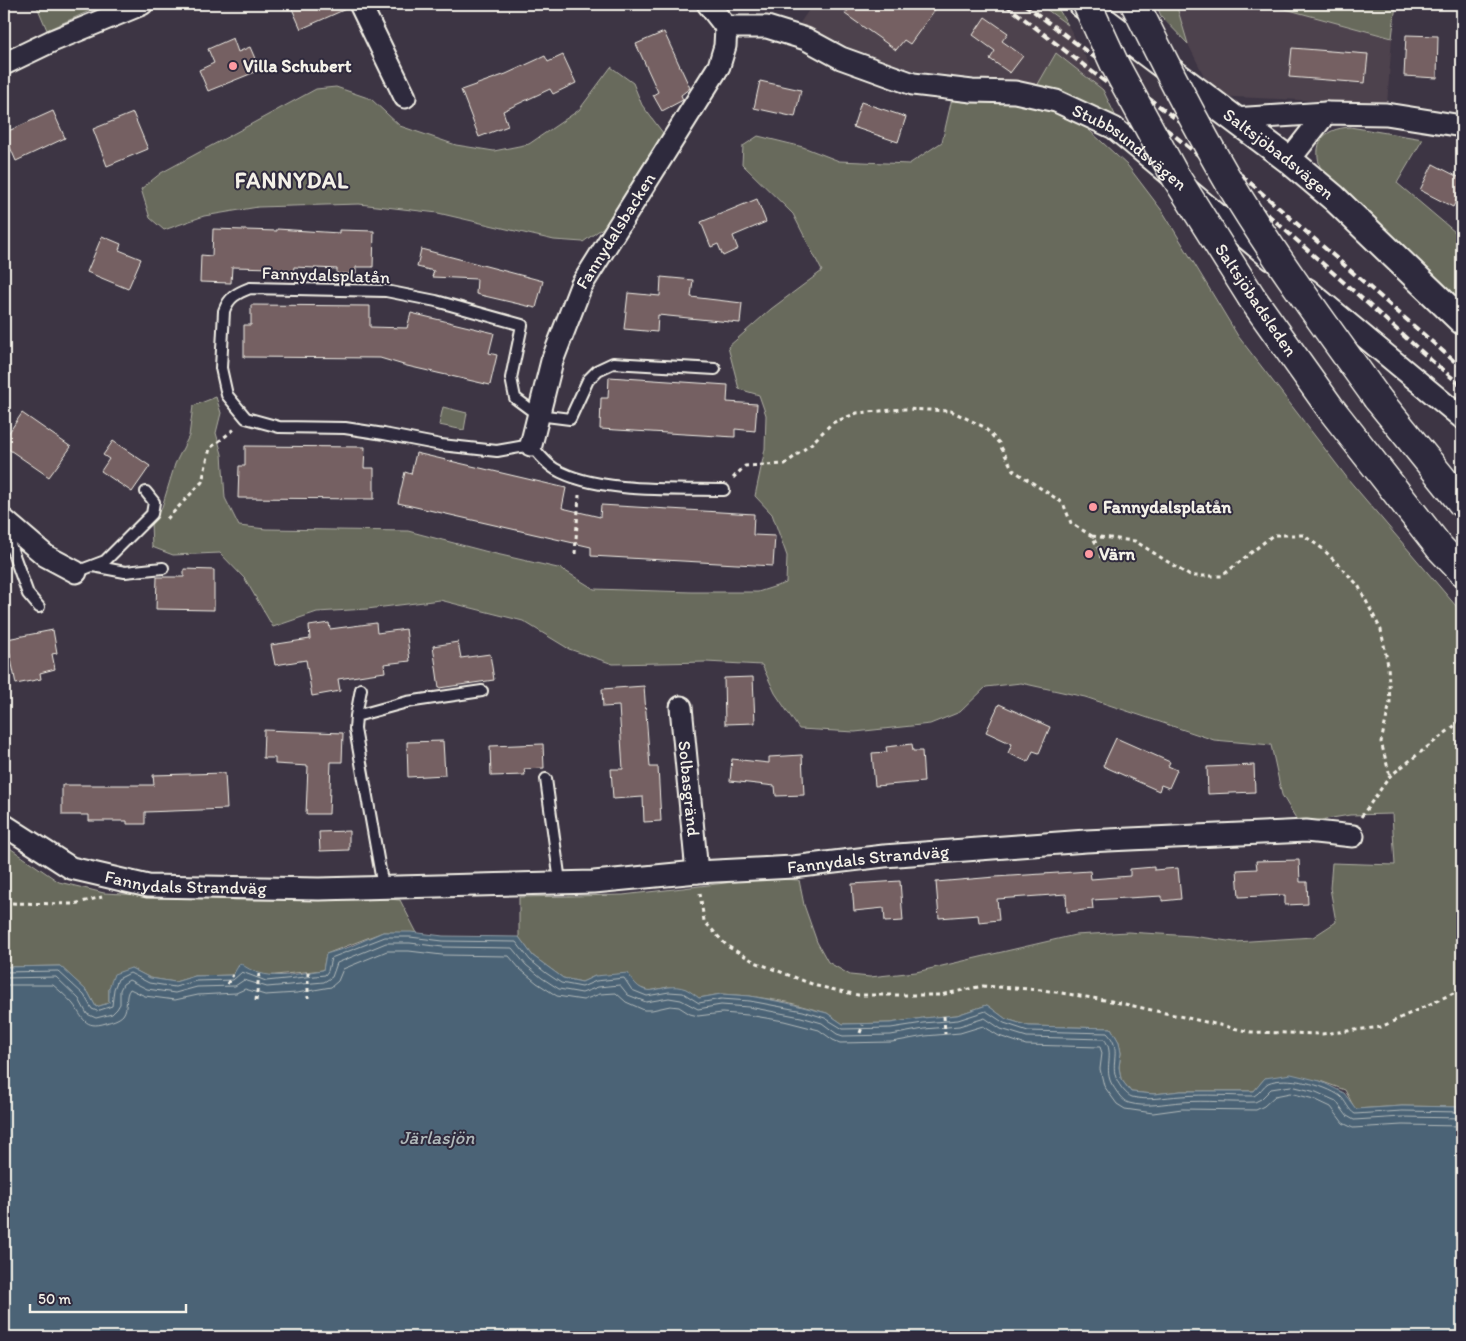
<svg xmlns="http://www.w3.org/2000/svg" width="1466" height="1341" viewBox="0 0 1466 1341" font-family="Itim,sans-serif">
  <rect width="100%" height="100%" fill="#3d3544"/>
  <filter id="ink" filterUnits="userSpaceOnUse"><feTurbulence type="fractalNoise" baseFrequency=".02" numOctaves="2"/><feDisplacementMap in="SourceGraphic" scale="10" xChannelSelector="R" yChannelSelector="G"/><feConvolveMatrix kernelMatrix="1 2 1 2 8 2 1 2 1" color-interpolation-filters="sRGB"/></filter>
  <g filter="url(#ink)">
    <!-- built -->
    <path fill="#4e424d" d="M813 4H1039L1068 25 1103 90 1057 53 1037 86 916 71 854 50 800 23Z
      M1176 4H1267L1392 38 1387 104 1214 96 1188 44Z"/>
    <!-- green -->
    <path fill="#686a5c" stroke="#aeaea2" d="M36 4H105L47 30Z
      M1039 4 1056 5 1068 25Z
      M1156 4H1176L1188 44 1161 16Z
      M1267 4H1396L1392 38Z
      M1056 53 1103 90 1117 119 1037 86Z
      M611 67 633 83 642 105 663 133 604 227 583 242 554 240 438 213 359 204 258 207 204 216 164 230 150 218 141 189 161 173 316 89 336 87 371 99 400 126 456 145 494 151 529 144 579 110Z
      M953 94 1021 97 1077 119 1128 166 1163 212 1238 336 1348 479 1462 613V1107L1402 1106 1355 1109 1345 1090 1320 1081 1265 1078 1254 1091H1181L1154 1094 1131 1092 1121 1079 1119 1067 1121 1053 1119 1042 1111 1028 1029 1026 1006 1019 987 1005 957 1015 923 1018 890 1023 843 1024 827 1013 787 1002 750 996 721 994 699 998 685 989 668 987 649 991 635 986 595 976 582 982 563 978 533 956 519 937V897L623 895 768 878 799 880 804 905 817 942 828 962 850 975 870 977 916 972 1075 935 1128 932 1192 936 1235 942 1313 937 1336 922 1330 888 1332 863 1395 865 1392 814 1350 815 1314 821 1297 820 1282 795 1271 745 1214 740 1085 697 1021 683 986 687 960 712 930 724 855 732 799 729 775 693 762 665 706 662 613 664 569 649 523 621 440 600 367 609 317 612 273 627 245 579 220 553 173 555 152 547 151 523 162 507 175 464 189 436 193 406 216 397 221 413 216 433 222 454 225 498 239 526 266 529 408 531 492 553 562 569 594 589 691 592H758L786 583 787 556 772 514 755 496 765 449 766 415 759 395 739 389 728 347 771 309 822 271 793 214 742 164 743 146 758 136 803 147 839 161 909 164 942 142Z
      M1350 127 1423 139 1397 183 1462 238V301L1321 170C1312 143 1322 129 1350 127Z
      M443 407 467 413 464 430 439 425Z
      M4 844 59 882 104 893 236 900 388 899 400 900 417 933 383 932 326 954 323 970 266 976 249 970 233 975 195 976 175 982 150 978 131 968 109 988V1003L96 1007 88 992 60 966 4 967Z"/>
    <!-- water -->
    <path fill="#4c6476" stroke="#8f9ca4" d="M383 932H411L443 936 519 937 533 956 563 978 582 982 595 976 628 973C647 1007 660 979 686 989 690 991 695 995 699 998L721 994 750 996 787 1003 827 1013 843 1024 890 1023 923 1018 957 1015 987 1005 1006 1019 1029 1026 1111 1028 1119 1042 1121 1053 1119 1067 1121 1079 1131 1092 1154 1094 1181 1091H1254L1265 1078 1291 1074 1320 1081 1344 1093 1356 1109 1402 1106 1462 1107V1337H1345L1342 1335 1338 1337H4V967L60 966 88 992 96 1007 109 1003V988L114 974 131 968 150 978 175 982 195 976 233 975 240 963C265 983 294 974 323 970L326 954 349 947Z"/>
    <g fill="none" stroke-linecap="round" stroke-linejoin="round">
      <!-- shore -->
      <path stroke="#b1b9ba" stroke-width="1" d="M4 972 58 971 84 995 92 1009 97 1011 112 1006 114 989 118 979 130 973 149 983 175 987 196 981 233 980 242 972 266 981 325 975 328 971 331 958 385 937H410L443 941 516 942 530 960 546 973 561 983 582 987 596 981 624 978 632 990 647 996 669 992 683 993 699 1003 721 999 750 1001 803 1011 825 1018 843 1029 891 1028 923 1023 958 1020 986 1011 1004 1023 1028 1031 1107 1033C1123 1049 1109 1063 1117 1080 1119 1085 1126 1095 1132 1097 1148 1101 1164 1097 1181 1096 1205 1094 1230 1096 1254 1096 1260 1093 1263 1086 1268 1083 1286 1075 1325 1085 1340 1096 1346 1101 1348 1110 1355 1114L1402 1111 1462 1112
        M4 978 56 977 79 999 87 1014 96 1018 112 1014 117 1009 120 1004V990L123 984 129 980 147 989 175 993 197 987 235 986 244 980 267 987 324 982 332 977 337 963 386 943H410L443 947 512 948 526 965 542 978 559 989 582 993 598 987 620 985 628 995 646 1002 669 998 681 1000 698 1009 721 1005 749 1007 801 1017 822 1023 837 1034 843 1036 891 1035 924 1029 959 1026 985 1018 1001 1029 1027 1037 1104 1039C1116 1053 1102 1070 1113 1086 1117 1092 1122 1101 1129 1103 1146 1108 1164 1103 1182 1102 1206 1100 1231 1103 1255 1102L1261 1099 1271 1089 1291 1086 1316 1092 1336 1101 1347 1116 1354 1120 1402 1117 1462 1118
        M4 985H53C59 990 67 997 73 1004 83 1017 84 1030 106 1023 112 1021 118 1020 123 1015 129 1007 124 996 130 989L145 996 175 1000 198 995 236 993 245 989 265 995 297 993 331 987 338 981 343 969 387 951H409L442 955 509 956 520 969 537 983 557 996 583 1000 600 994 616 993 626 1002 644 1010H652L670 1006 679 1007 690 1014 698 1016 722 1013 748 1015 784 1021 819 1030 833 1040 840 1043 892 1042 925 1036 960 1033 983 1026 999 1036 1026 1045 1100 1047 1102 1053 1100 1069 1104 1086 1117 1104 1125 1109 1153 1113 1182 1109 1256 1110 1264 1106 1275 1096 1290 1093 1314 1099 1331 1107 1343 1123 1353 1128 1402 1125 1462 1126"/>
    </g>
    <!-- building -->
    <path fill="#756062" stroke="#f4f1e8" d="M290 4H348V8L301 29Z
      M853 4H939L910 44 904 40 896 50 845 14Z
      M985 17 1008 33 1002 41 1023 56 1010 73 990 59 995 51 973 35Z
      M664 32 690 88 681 95 683 100 662 111 653 95 658 92 636 44Z
      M1406 35 1438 36 1437 78 1404 76Z
      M233 38 238 52 250 47 260 70 208 91 199 70 214 63 208 49Z
      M1292 48 1368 54 1365 83 1289 77Z
      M563 55 576 83 553 94 550 89 503 111 508 126 479 137 461 90 506 74 545 56 548 62Z
      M760 81 801 90 795 117 754 108Z
      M861 102 906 117 898 142 853 127Z
      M53 111 65 138 16 161 4 133Z
      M133 113 148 149 107 166 93 129Z
      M1433 164 1462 179V189L1453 207 1420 190Z
      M757 199 766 222 733 236 738 249 723 256 718 244 711 247 701 222Z
      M213 229 277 231V229L339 233V230L374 231 373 267H356V274H337V269L294 267 293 274 275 273V268L232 267 231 283 200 282 201 255 212 256Z
      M102 236 121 244 119 250 141 259 128 289 87 272Z
      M421 249 543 281 536 308 476 294 477 279 432 277 434 271 417 267Z
      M661 277 693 280 691 297 742 303 740 323 658 315 657 332 624 329 628 293 660 296Z
      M251 305 370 306V327L407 328 411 313 494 333 489 353 497 355 490 385 407 366 380 358 244 357V325H251Z
      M609 377 728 385 727 402 757 404 755 431 735 429V437L600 429 601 398H608Z
      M22 413 71 447 49 477 4 446V440Z
      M113 441 150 466 132 492 101 471 109 459 103 455Z
      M245 446 365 447 364 468H374V499L238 498 239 466H245Z
      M416 453 566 488 562 508 600 517 601 505 754 514 753 535 775 536 773 566 591 556V547L398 503 405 472 411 474Z
      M184 569 214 570V610L156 609 157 577H184Z
      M329 623 330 629 376 623 377 633 406 629 410 661 384 664 385 672 338 679 340 691 312 696 306 660 275 665 271 645 310 639 309 626Z
      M53 630 57 653 52 654 55 669 40 673 41 679 16 684 7 639Z
      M458 642 461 658 490 654 494 680 439 688 433 646Z
      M753 677 755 723 725 724 724 678Z
      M644 686 650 767H658L661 821 644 822 643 797 613 799 611 769H623L619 706 603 707 602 689Z
      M999 704 1050 727 1039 753 1033 751 1028 762 1008 753 1012 744 986 732Z
      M264 730 343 733 342 762H331L329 814H306L308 766 275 764V758H263Z
      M1116 738 1170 762 1168 766 1177 770 1169 788 1161 785 1159 791 1103 766Z
      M443 741 445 775 408 777 407 742Z
      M543 744 544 768 524 769 525 775 491 776 490 746Z
      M912 744 913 751H922L924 782 875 786 872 753 887 752 886 747Z
      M802 755 804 795 776 796 775 786 730 781 732 759 769 763V757Z
      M1254 765 1255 792 1208 794 1207 767Z
      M225 773 227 809 145 812V824H127V821H89V815H62V785H154L153 775Z
      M349 831V850L320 851 319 832Z
      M1299 860 1300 882H1307L1308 904 1285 905V895L1239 897 1237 870 1257 869 1256 861Z
      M1154 867V870L1178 868 1181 899 1162 901V896L1092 900 1093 909 1067 912 1066 894 997 899 999 920 979 922 978 915 939 918 936 882 995 877 1090 871 1091 879 1130 876V869Z
      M900 881 903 921 885 922 884 908 854 911 852 884Z"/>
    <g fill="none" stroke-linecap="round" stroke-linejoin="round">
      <!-- service casing -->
      <g stroke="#f4f1e8" stroke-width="14">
        <path id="service" d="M715 369 613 363 598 370 588 380 570 419 538 415 515 398 511 378 522 325 436 301 386 291 250 288C237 293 229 297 224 311L221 368 227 395 246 418 279 427 345 428 384 434 441 445 497 451 531 445C538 453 546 464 555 469 595 493 677 489 724 490
          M4 528 28 594 39 607
          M93 566 125 572 163 568
          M76 572 105 561 152 514 154 502 146 492
          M361 689 356 716 355 729 383 887
          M356 716 407 702 482 691
          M546 779 560 882"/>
      </g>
      <!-- minor casing -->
      <g stroke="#f4f1e8" stroke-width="25">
        <g id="minor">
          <path d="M360 4 405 97"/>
          <path d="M708 4 726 27"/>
          <path id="s1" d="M726 27H767L806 39 841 58 913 84 972 91 1015 92 1056 101 1114 128 1272 260"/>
          <path d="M4 64 52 41 142 4"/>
          <path d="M1234 119 1326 113 1386 114 1462 126"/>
          <path d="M1289 160 1326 113"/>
          <path d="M1307 289 1462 418"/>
          <path id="s2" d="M531 445 552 361 581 286 719 66 725 46 726 27"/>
          <path d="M4 520 46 556 76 572"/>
          <path id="s3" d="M681 707 697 872"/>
          <path id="s4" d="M4 825 71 868 148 886 319 889 594 882 697 872 793 867 884 856 1086 841 1306 831 1353 836"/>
        </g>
      </g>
      <!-- tertiary casing -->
      <g stroke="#f4f1e8" stroke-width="30">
        <g id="tertiary">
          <path id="s5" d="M1083 5 1289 160 1334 198 1462 321"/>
        </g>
      </g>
      <!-- motorway casing -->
      <g stroke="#f4f1e8" stroke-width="31">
        <path id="motorway" d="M1252 298 1331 409 1440 548 1462 571
          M1377 398 1462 503"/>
      </g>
      <!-- path -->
      <path stroke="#f4f1e8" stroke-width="3" stroke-dasharray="4 4" stroke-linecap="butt" d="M733 478 745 466 785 464 811 444 832 423 857 413 904 409 951 411 984 427 999 443 1013 470 1063 503 1071 523 1092 536 1099 549 1101 558
        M167 519 202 482 210 448 236 428
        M1092 536 1135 541 1190 576H1222L1273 535H1303L1323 549 1358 585 1381 630 1388 665 1390 703 1381 742 1390 776
        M575 554 579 495
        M1361 817 1390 776 1462 720
        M700 893 704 921 727 946 755 962 817 986 858 995H940L983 986 1043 990 1111 1001 1251 1032 1322 1034 1381 1027 1462 989
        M4 903 74 904 102 897
        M308 972V998
        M227 984 233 975
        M256 1001 259 974
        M944 1016 945 1034
        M860 1033 863 1025"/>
      <!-- service -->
      <use href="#service" stroke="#2f2a3d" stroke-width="10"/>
      <!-- minor -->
      <use href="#minor" stroke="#2f2a3d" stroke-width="21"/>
      <!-- tertiary -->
      <use href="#tertiary" stroke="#2f2a3d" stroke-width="26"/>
      <!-- motorway -->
      <use href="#motorway" stroke="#2f2a3d" stroke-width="28"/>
      <!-- rail -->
      <path stroke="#f4f1e8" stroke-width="4" stroke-dasharray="8 4" stroke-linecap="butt" d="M1005 4 1175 136 1238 188 1432 361 1462 386
        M1024 4 1184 125 1462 368"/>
      <!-- motorway-bridge casing -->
      <g stroke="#f4f1e8" stroke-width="31" stroke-linecap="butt">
        <path id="motorway-bridge" d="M1087 4 1115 65 1174 174 1252 298
          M1135 4C1165 64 1195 124 1229 182 1274 257 1326 327 1377 398"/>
      </g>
      <!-- motorway-bridge -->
      <use href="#motorway-bridge" stroke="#2f2a3d" stroke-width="28"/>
    </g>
  </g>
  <!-- markers -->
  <g fill="#ff9aa2" stroke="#2f2a3d" stroke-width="2">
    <circle cx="233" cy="66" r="5"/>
    <circle cx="1093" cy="507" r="5"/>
    <circle cx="1089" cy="554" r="5"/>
  </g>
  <g text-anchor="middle" stroke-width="4" stroke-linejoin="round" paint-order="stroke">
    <!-- poi labels -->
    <g font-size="18" font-weight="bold" fill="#f4f1e8" stroke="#2f2a3d" text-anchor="start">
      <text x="243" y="72">Villa Schubert</text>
      <text x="1103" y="513">Fannydalsplatån</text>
      <text x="1099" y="560">Värn</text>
    </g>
    <!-- street labels -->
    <g font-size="18" fill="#f4f1e8" stroke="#2f2a3d">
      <text dy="6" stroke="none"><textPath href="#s1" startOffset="430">Stubbsundsvägen</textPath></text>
      <text dy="6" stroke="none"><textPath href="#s5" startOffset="246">Saltsjöbadsvägen</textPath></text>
      <text dy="6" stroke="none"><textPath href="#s2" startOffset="232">Fannydalsbacken</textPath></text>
      <text transform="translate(326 275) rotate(2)" y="6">Fannydalsplatån</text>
      <text transform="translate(1256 300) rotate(56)" y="6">Saltsjöbadsleden</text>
      <text dy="6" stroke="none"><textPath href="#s3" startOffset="82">Solbasgränd</textPath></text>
      <text dy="6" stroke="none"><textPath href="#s4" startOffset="880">Fannydals Strandväg</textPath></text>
      <text dy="6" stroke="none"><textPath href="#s4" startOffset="196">Fannydals Strandväg</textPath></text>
    </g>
    <!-- water labels -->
    <g font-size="19" font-style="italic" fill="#b1b9ba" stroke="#2f2a3d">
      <text x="437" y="1144">Järlasjön</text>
    </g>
    <!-- district labels -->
    <g font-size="22" font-weight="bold" letter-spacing="1" fill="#f4f1e8" stroke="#2f2a3d">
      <text x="292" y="188">FANNYDAL</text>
    </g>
  </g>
  <!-- margin -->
  <rect width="1466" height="1341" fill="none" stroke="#2f2a3d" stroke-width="20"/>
  <rect x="10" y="10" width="1446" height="1321" fill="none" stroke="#f4f1e8" stroke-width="2" filter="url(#ink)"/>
  <!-- scale -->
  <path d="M30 1304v8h156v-8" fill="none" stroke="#f4f1e8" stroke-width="2.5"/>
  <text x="38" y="1304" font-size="15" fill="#f4f1e8" stroke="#2f2a3d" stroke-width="4" paint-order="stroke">50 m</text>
</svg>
